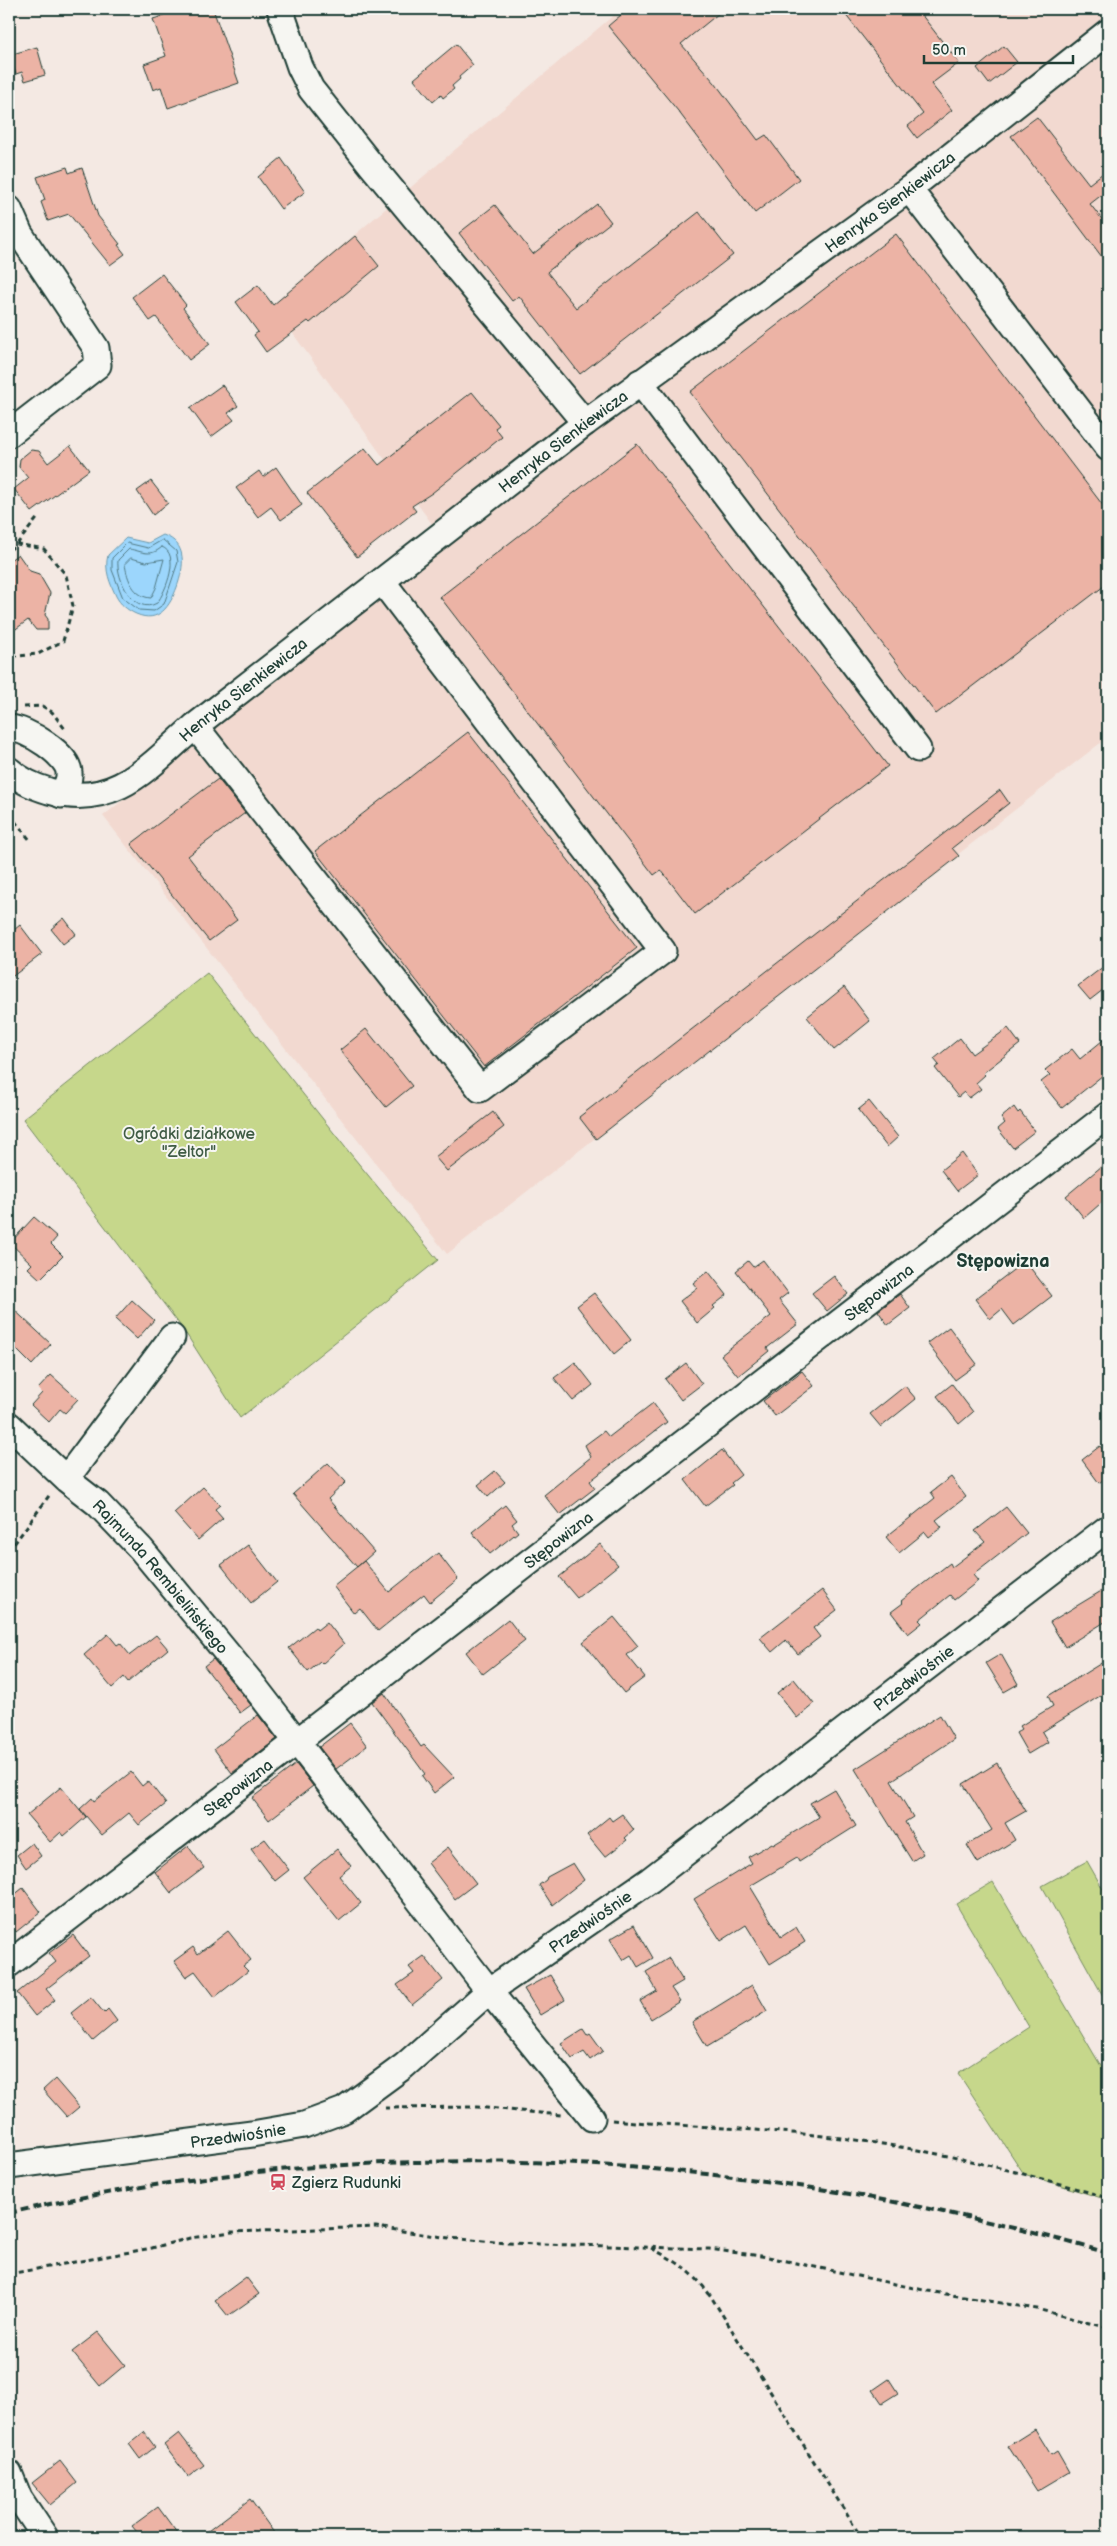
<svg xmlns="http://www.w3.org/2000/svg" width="1117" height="2546" viewBox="0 0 1117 2546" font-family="'Balsamiq Sans',sans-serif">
  <rect width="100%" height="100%" fill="#f4e9e3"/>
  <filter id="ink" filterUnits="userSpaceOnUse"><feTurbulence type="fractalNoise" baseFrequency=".02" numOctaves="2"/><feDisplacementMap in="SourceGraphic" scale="10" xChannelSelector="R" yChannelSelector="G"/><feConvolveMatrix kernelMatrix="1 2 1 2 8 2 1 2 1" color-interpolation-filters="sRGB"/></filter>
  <g filter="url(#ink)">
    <!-- built -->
    <path fill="#f2d9d0" d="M621 9H1108V737L447 1254 103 816 446 543 272 305Z"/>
    <!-- green -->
    <path fill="#c6d78b" stroke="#728a60" d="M207 973 349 1152 438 1260 240 1418 183 1329 23 1119Z
      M1087 1861 1108 1898V2005L1042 1886Z
      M993 1882 1108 2078V2200L1024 2174 958 2073 1029 2027 956 1904Z"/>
    <!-- water -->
    <path fill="#9cd6fc" stroke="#6a99ac" d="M163 535C188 543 184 567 177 587 170 606 159 624 136 614 127 610 120 604 116 596 110 583 104 570 108 555L126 538 148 543Z"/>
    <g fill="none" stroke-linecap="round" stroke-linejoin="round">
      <!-- shore -->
      <path stroke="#517a84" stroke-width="1" d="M163 540 176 551 178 562 164 604 154 611 139 610 123 598 112 570V558L127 543 148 548Z
        M162 547C181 554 166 591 157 603 134 616 116 579 118 560L129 549C142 551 150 558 162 547Z
        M131 558 146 562 164 559 156 588 151 598C134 597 127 579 125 564Z"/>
    </g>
    <!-- building -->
    <path fill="#ecb3a5" stroke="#1f3d34" d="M160 9H213L239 83 168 108 161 87 153 90 144 64 166 56 153 19 163 16Z
      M628 9H724L681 44 715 83 758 140 766 135 799 179 755 213 678 111 608 26Z
      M841 9H917L959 63 931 84 952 110 917 138 908 126 923 114Z
      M456 44 473 65 459 77 460 79 452 86 454 89 443 98 441 95 433 102 414 79Z
      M1004 46 1017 62 989 84 977 68Z
      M37 47 45 75 25 81 22 72 16 74 9 55Z
      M1037 117 1089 184 1108 169V190L1090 204 1108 227V265L1011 136Z
      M281 158 305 192 281 209 258 177Z
      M67 167 69 173 82 168 98 216 120 244 118 245 125 254 110 265 69 214 48 221 41 202 45 200 37 177Z
      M597 204 611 222 547 272 576 308 699 212 733 255 580 374 519 296 512 301 459 233 495 205 533 254Z
      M896 234 1108 512V583L936 714 690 392Z
      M355 236 379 266 310 323 308 321 266 352 254 335 258 332 236 302 258 285 273 305Z
      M162 274 186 305 183 308 210 344 189 360 156 317 150 321 132 297Z
      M222 385 238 406 228 413 234 420 211 437 190 408Z
      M472 392 499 425 495 428 502 437 432 493 412 506 416 511 357 557 307 493 365 448 379 465Z
      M637 444 888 766 695 914 661 870 654 875 440 597Z
      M70 446 89 470 32 512 14 489 28 478 19 467 20 459 31 450 39 451 48 463Z
      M276 467 302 505 281 520 271 507 258 517 236 488 259 471 263 477Z
      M151 481 168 503 153 515 137 491Z
      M18 554 30 571 39 574 50 593 45 615 48 619V630H36L28 620 9 634V561Z
      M468 732 637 948 484 1067 315 851Z
      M218 779 245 813 188 856 237 920 209 941 131 844Z
      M1000 790 1009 803 952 848 959 856 596 1139 579 1117Z
      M64 918 76 934 63 944 51 929Z
      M20 925 42 954 9 979V934Z
      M1108 963V986L1090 1000 1078 986Z
      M844 987 870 1021 834 1050 807 1017Z
      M1008 1028 1020 1044 983 1073 985 1075 976 1083 981 1089 969 1098 964 1092 958 1097 935 1068 939 1065 934 1059 960 1038 972 1054Z
      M366 1029 412 1086 386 1107 340 1050Z
      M1108 1036V1071L1062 1108 1041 1082 1050 1075 1045 1070 1072 1049 1080 1059Z
      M869 1101 898 1137 887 1147 858 1110Z
      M1014 1107 1018 1113 1020 1111 1035 1131 1013 1148 998 1129 1005 1123 1001 1118Z
      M493 1112 504 1127 447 1171 435 1157Z
      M962 1153 978 1175 957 1191 941 1170Z
      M1108 1161V1197L1084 1218 1066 1196Z
      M34 1217 57 1237 51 1244 63 1256 40 1279 28 1268 32 1264 10 1243Z
      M763 1260 788 1293 779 1300 798 1324 767 1348 769 1351 738 1376 721 1355 771 1316 736 1271 748 1261 753 1267Z
      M1025 1261 1052 1296 1014 1325 1002 1309 990 1319 975 1299Z
      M708 1271 727 1295 713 1306 715 1308 697 1323 680 1301 697 1288 693 1283Z
      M834 1276 848 1294 827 1311 812 1293Z
      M594 1293 631 1340 614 1354 577 1306Z
      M900 1294 910 1308 888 1325 878 1311Z
      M132 1300 154 1320 137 1339 115 1319Z
      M9 1305 51 1344 32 1365 9 1342Z
      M949 1327 977 1364 955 1380 927 1343Z
      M575 1362 593 1385 573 1401 554 1378Z
      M686 1363 702 1384 681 1400 665 1379Z
      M802 1371 814 1386 775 1416 763 1401Z
      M51 1375 78 1399 65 1413 60 1409 49 1422 31 1405 42 1393 38 1389Z
      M952 1384 973 1412 959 1424 937 1396Z
      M905 1386 916 1399 881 1427 870 1414Z
      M653 1403 667 1422 590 1481 595 1488 560 1515 544 1495 591 1457 585 1445 604 1431 609 1437Z
      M1100 1446 1108 1457V1476L1099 1483 1082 1460Z
      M722 1450 741 1475 731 1483 733 1485 705 1506 685 1480Z
      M328 1463 346 1482 328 1499 374 1552 357 1567 293 1494Z
      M495 1471 505 1482 488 1497 478 1485Z
      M951 1477 966 1497 936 1520 942 1527 929 1537 925 1532 899 1553 886 1537 935 1498 931 1492Z
      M203 1487 220 1505 215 1509 223 1518 198 1540 174 1513Z
      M505 1505 517 1520 512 1524 518 1532 490 1554 472 1532Z
      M1006 1507 1027 1533 973 1575 978 1581 954 1600 950 1595 919 1620 922 1623 908 1634 891 1612 903 1603 901 1601 950 1563 952 1567 985 1542 975 1531Z
      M600 1544 618 1565 577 1598 559 1577Z
      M248 1545 277 1582 251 1603 221 1565Z
      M438 1553 458 1579 430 1602 424 1594 378 1631 360 1608 354 1613 333 1586 364 1561 389 1592Z
      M1108 1587V1620L1065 1647 1050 1622Z
      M822 1590 837 1610 813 1628 820 1637 798 1654 786 1640 772 1652 760 1638Z
      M614 1617 638 1646 627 1655 645 1677 624 1693 583 1642Z
      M508 1619 525 1641 483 1674 466 1652Z
      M327 1622 344 1644 322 1664 320 1662 308 1672 289 1648 315 1627 317 1630Z
      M108 1634 117 1645 120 1643 130 1655 156 1635 168 1649 128 1682 124 1677 112 1688 84 1655Z
      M1001 1654 1018 1684 1004 1692 986 1663Z
      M213 1659 251 1705 240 1713 204 1666Z
      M1108 1659V1691L1042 1732 1048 1742 1028 1754 1016 1733 1022 1729 1020 1726 1053 1706 1048 1696Z
      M794 1679 814 1704 797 1718 777 1693Z
      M384 1693 421 1747 424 1745 454 1777 434 1793 422 1776 425 1774 372 1702Z
      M258 1715 277 1739 232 1773 214 1749Z
      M940 1715 954 1739 891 1781 913 1817 905 1822 923 1854 912 1861 855 1769Z
      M350 1723 367 1746 336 1769 319 1747Z
      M997 1763 1026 1811 1005 1823 1015 1840 978 1863 967 1845 992 1830 963 1784Z
      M296 1764 313 1786 269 1820 252 1798Z
      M131 1772 142 1786 148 1781 166 1804 139 1825 129 1813 102 1835 80 1809 92 1798 94 1801Z
      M61 1787 86 1817 64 1836 61 1832 50 1842 27 1815Z
      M834 1789 856 1826 799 1862 797 1858 750 1886 781 1937 796 1927 805 1942 770 1964 746 1925 721 1941 694 1899 752 1863 748 1857 772 1843 773 1845 819 1817 810 1803Z
      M622 1814 634 1830 625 1838 627 1840 605 1857 587 1835 609 1817 612 1821Z
      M265 1839 289 1870 275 1881 251 1849Z
      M32 1843 41 1856 26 1868 17 1855Z
      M188 1846 204 1868 171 1893 155 1872Z
      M448 1847 476 1883 455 1899 428 1863Z
      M337 1849 351 1866 339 1876 361 1903 339 1921 303 1877Z
      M573 1863 584 1880 552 1905 539 1885 546 1880 547 1877Z
      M23 1888 41 1912 16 1932 9 1922V1899Z
      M634 1925 653 1958 638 1967 631 1955 623 1960 610 1939Z
      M228 1931 251 1960 243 1966 248 1971 215 1997 195 1971 186 1977 174 1961 193 1947 198 1954Z
      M73 1935 89 1956 46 1989 55 2000 35 2016 17 1993 56 1962 49 1953Z
      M424 1956 443 1980 412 2005 397 1985 414 1973 409 1967Z
      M669 1958 683 1981 671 1988 680 2001 651 2019 640 2001 657 1991 646 1972Z
      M550 1975 565 2000 540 2015 524 1989Z
      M752 1985 767 2011 707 2047 692 2022Z
      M91 1997 104 2013 108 2009 117 2021 93 2041 71 2013Z
      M583 2029 587 2035 590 2033 603 2051 590 2060 584 2052 572 2059 561 2043Z
      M55 2079 79 2107 67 2117 43 2090Z
      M246 2277 259 2294 228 2316 215 2300Z
      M98 2332 125 2365 100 2386 72 2352Z
      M889 2379 898 2393 882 2403 873 2390Z
      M1035 2429 1051 2455 1057 2451 1069 2472 1037 2491 1008 2446Z
      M144 2432 155 2447 140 2459 129 2444Z
      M179 2433 204 2465 188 2477 164 2445Z
      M60 2461 77 2483 50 2505 32 2483Z
      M250 2499 277 2537H200Z
      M158 2507 180 2537H141L132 2526Z"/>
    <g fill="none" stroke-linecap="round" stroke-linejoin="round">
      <!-- minor casing -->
      <g stroke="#1f3d34" stroke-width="29">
        <g id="minor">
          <path d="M280 9 300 67 311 89 372 166 585 423"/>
          <path d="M909 189 1108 448"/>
          <path d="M9 209 20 234 96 348 98 365 9 434"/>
          <path d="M640 382 918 749"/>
          <path d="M195 726 480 1089 663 951 382 581"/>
          <path d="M9 728C26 728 69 755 69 773 70 781 65 788 61 795"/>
          <path id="s1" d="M9 770C21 781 33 786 49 791 115 810 150 765 195 726L585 423 909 189 1108 32"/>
          <path id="s2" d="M9 1425 66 1479 98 1504 141 1549 254 1686 489 1991 592 2118"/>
          <path d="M65 1476 75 1467 172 1337"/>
          <path id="s3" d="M9 1964 1108 1115"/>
          <path id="s4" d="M9 2166 252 2134 304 2125 344 2110 404 2066 489 1991 650 1880 1108 1528"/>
          <path d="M9 2473 19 2498 45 2537"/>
        </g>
      </g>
      <!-- path -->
      <path stroke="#1f3d34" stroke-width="3" stroke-dasharray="5 4" stroke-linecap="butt" d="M17 544 39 516
        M9 550 17 544 44 549 66 575 73 606 63 641 38 654 9 657
        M24 707 42 706 52 712 65 729
        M9 814 30 840
        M9 1551 51 1493
        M385 2108 477 2107 561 2115
        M612 2120C700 2128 788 2129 876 2143 955 2155 1032 2175 1108 2198
        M651 2248C679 2263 690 2269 710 2295L861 2537
        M9 2274 152 2248 190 2238 232 2232 376 2227 449 2238 507 2243 709 2249 768 2257 928 2291 1037 2309 1108 2328"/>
      <!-- minor -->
      <use href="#minor" stroke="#f6f6f2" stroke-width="25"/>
      <!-- rail -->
      <path stroke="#1f3d34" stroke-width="4" stroke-dasharray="8 4" stroke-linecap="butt" d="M9 2213C372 2129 752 2151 1108 2253"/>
    </g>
  </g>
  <!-- icons -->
  <defs>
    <g id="station-bare" transform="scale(1.35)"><path d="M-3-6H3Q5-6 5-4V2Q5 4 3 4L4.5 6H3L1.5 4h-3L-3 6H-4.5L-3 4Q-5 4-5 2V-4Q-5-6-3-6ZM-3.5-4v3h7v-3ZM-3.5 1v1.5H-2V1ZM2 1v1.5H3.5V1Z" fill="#d1495b" stroke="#f6f6f2" stroke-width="2.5" paint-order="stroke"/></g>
  </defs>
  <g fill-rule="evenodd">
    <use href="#station-bare" x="278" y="2182"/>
  </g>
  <g text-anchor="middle" stroke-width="4" stroke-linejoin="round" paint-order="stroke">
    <!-- street labels -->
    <g font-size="16" fill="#1f3d34" stroke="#f6f6f2">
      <text dy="6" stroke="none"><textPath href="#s1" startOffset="1085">Henryka Sienkiewicza</textPath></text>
      <text dy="6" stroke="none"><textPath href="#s1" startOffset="680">Henryka Sienkiewicza</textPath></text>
      <text dy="6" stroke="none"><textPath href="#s1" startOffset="275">Henryka Sienkiewicza</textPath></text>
      <text dy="6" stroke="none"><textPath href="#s3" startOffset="1099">Stępowizna</textPath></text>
      <text dy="6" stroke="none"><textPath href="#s3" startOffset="694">Stępowizna</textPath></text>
      <text dy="6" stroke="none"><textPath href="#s2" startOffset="215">Rajmunda Rembielińskiego</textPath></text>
      <text dy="6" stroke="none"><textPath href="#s4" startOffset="1056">Przedwiośnie</textPath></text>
      <text dy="6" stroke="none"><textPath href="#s3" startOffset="289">Stępowizna</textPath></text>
      <text dy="6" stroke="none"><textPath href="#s4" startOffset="651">Przedwiośnie</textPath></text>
      <text dy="6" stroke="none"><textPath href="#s4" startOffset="231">Przedwiośnie</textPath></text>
    </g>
    <!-- park labels -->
    <g font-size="16" fill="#405c45" stroke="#f6f6f2">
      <text x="189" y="1139">Ogródki działkowe<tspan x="189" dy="18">"Zeltor"</tspan></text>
    </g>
    <!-- poi labels -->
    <g font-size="16" fill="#1f3d34" stroke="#f6f6f2" text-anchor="start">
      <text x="292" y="2188">Zgierz Rudunki</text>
    </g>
    <!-- neighbourhood labels -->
    <g font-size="18" font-weight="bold" fill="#1f3d34" stroke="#f6f6f2">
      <text x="1003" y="1267">Stępowizna</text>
    </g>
  </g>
  <!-- margin -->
  <rect width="1117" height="2546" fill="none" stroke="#f6f6f2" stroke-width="30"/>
  <rect x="15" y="15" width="1087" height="2516" fill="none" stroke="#1f3d34" stroke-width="2" filter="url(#ink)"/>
  <!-- scale -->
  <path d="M924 55v8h149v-8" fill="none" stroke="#1f3d34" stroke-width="2.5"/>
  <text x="932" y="55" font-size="15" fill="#1f3d34" stroke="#f6f6f2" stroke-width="4" paint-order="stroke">50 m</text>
</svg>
